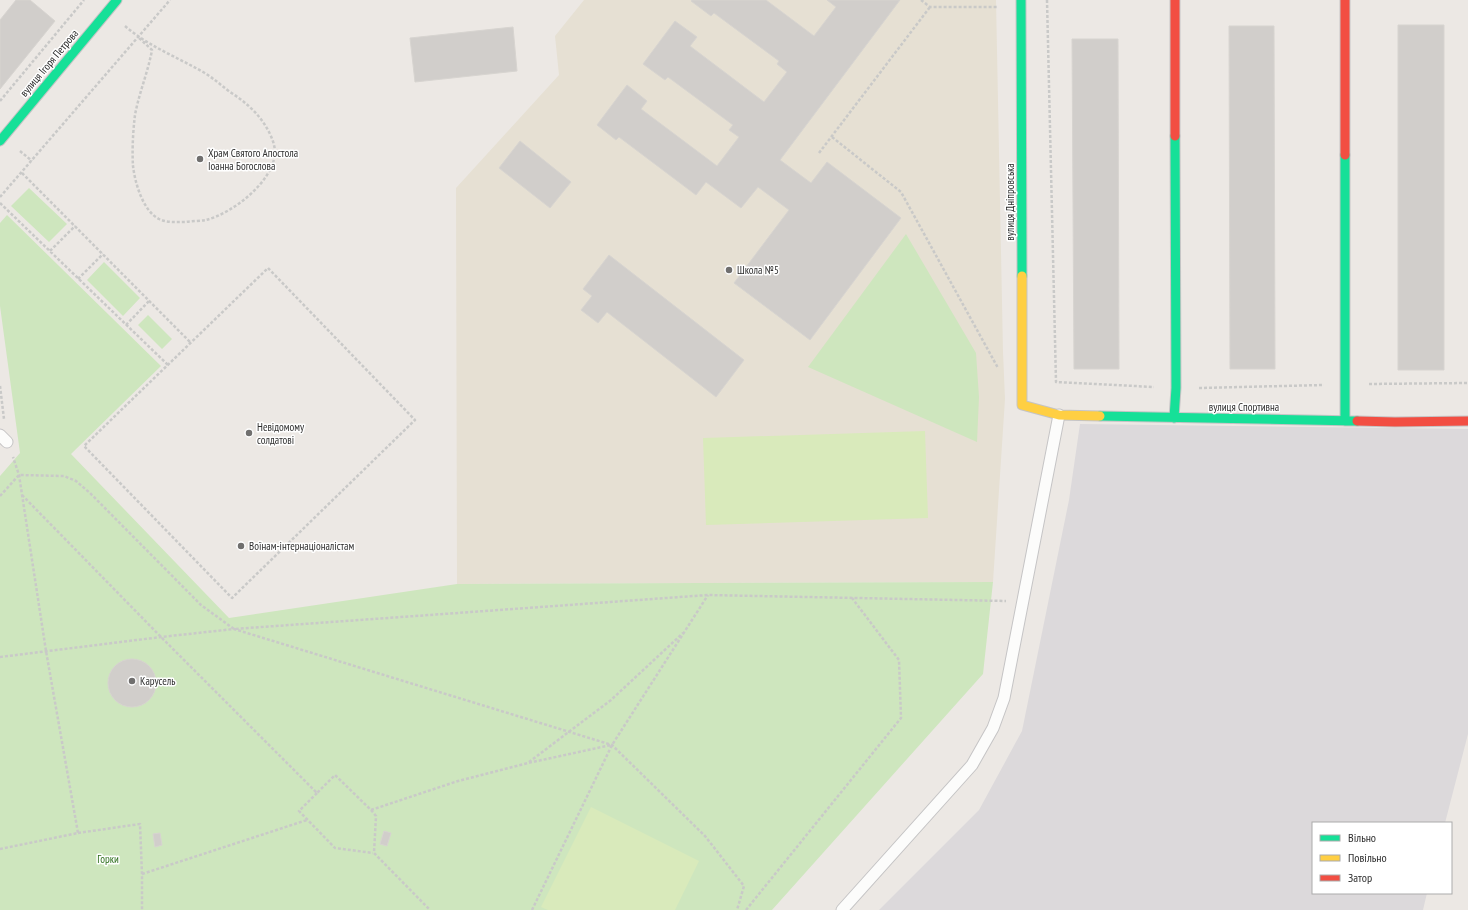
<svg xmlns="http://www.w3.org/2000/svg" width="1468" height="910" viewBox="0 0 1468 910" font-family="'PT Sans Narrow',sans-serif">
  <rect width="100%" height="100%" fill="#ece8e4"/>
  <!-- industrial -->
  <path fill="#dcd9db" d="M1080 424 1468 429V734L1445 823H1313V893H1427L1423 910H879L979 810 1022 731 1069 500Z"/>
  <!-- education -->
  <path fill="#e6e0d3" d="M584 0H996L1003 352 1005 399 993 582 457 584 456 188 559 75 555 36Z"/>
  <!-- green -->
  <path fill="#cee6be" d="M29 188 67 224 49 242 11 206Z
    M7 215 161 366 71 454 229 618 457 584 993 582 983 674 772 910H0V476L20 453 0 306V223Z
    M906 234 976 353 979 397 977 442 808 367Z
    M104 262 140 298 123 316 87 280Z
    M148 315 172 339 162 349 138 325Z"/>
  <!-- pitch -->
  <path fill="#d9eabb" d="M925 431 928 518 706 525 703 438Z
    M591 807 699 861 675 910H548L541 907Z"/>
  <!-- building -->
  <path fill="#d1cecb" stroke="#d7d4d0" d="M16 0H30L55 21 0 89V20Z
    M692 0H766L814 36 836 7 827 0H900L780 160 811 183 827 162 901 218 810 340 734 283 789 210 758 187 741 208 706 182 696 195 619 137 616 140 597 125 627 85 647 101 641 109 717 166 739 137 729 130 733 125 668 77 665 80 643 64 675 21 697 37 690 46 764 102 787 72 777 64 779 61 714 13 711 16 691 1Z
    M1398 25H1444V370H1398Z
    M1229 26H1274L1275 369H1230Z
    M513 27 517 71 415 82 410 38Z
    M1072 39H1118L1119 369H1074Z
    M520 141 571 182 550 208 499 168Z
    M609 255 744 360 716 397 607 312 598 323 581 310 592 296 583 289Z
    M108 683a24 24 0 1 1 48 0a24 24 0 1 1-48 0Z
    M384 831 391 833 387 846 380 844Z
    M160 833 162 845 155 847 153 834Z"/>
  <g fill="none" stroke-linecap="round" stroke-linejoin="round">
    <!-- lane casing -->
    <g stroke="#c5c4c5" stroke-width="13">
      <path id="lane" d="M0 435 7 442
        M842 910 972 765 993 728 1004 698 1059 415"/>
    </g>
    <!-- fast casing -->
    <g stroke="#c5c4c5" stroke-width="11">
      <path id="fast" d="M1021 0 1022 276
        M0 141 117 0
        M1100 416 1357 421
        M1174 418 1176 388 1175 136
        M1345 421V155"/>
    </g>
    <!-- slow casing -->
    <g stroke="#c5c4c5" stroke-width="11">
      <path id="slow" d="M1022 276V405L1059 415 1100 416"/>
    </g>
    <!-- jam casing -->
    <g stroke="#c5c4c5" stroke-width="11">
      <path id="jam" d="M1175 0V136
        M1345 0V155
        M1357 421 1395 422 1468 421"/>
    </g>
    <!-- path -->
    <path stroke="#c9c9c8" stroke-width="2.5" stroke-dasharray="3 2" stroke-linecap="butt" d="M921 0 930 7H998
      M1047 0 1056 382 1154 387
      M125 26C148 46 177 57 203 72 213 78 221 85 230 92 244 101 256 111 265 125 270 133 275 143 275 153 273 182 233 213 206 220 200 221 192 221 185 222 176 222 167 223 159 219 143 211 135 183 133 166 132 150 133 131 135 115 139 93 148 72 152 50L138 37
      M0 101 84 0
      M832 137 901 192 998 368
      M20 151 32 161
      M819 153 930 7
      M22 173 191 343
      M0 197 170 0
      M0 203 168 365
      M50 251 75 226
      M268 268 415 420 232 598 84 446Z
      M78 279 103 254
      M126 325 149 301
      M1369 384 1468 383
      M0 386 4 419
      M1199 388 1324 385
      M22 495 161 637 317 793 335 775 371 810 376 816 374 853 430 910
      M0 496 19 475 64 476 76 481 90 493 201 605 234 629 708 595 1006 601
      M0 657 161 637 234 629 612 745 705 836 744 886 737 910
      M529 762 611 700 683 633
      M317 793 299 811 335 848 373 853
      M371 810 458 781 528 763 611 745
      M78 833 140 824 142 874V910
      M0 849 78 833 46 651 19 475 13 457
      M142 874 307 820
      M532 910 612 745 708 595
      M746 910 901 718 899 660 852 598"/>
    <!-- lane -->
    <use href="#lane" stroke="#fcfcfb" stroke-width="11"/>
    <!-- fast -->
    <use href="#fast" stroke="#16e098" stroke-width="9"/>
    <!-- slow -->
    <use href="#slow" stroke="#ffcf43" stroke-width="9"/>
    <!-- jam -->
    <use href="#jam" stroke="#f24e42" stroke-width="9"/>
  </g>
  <!-- markers -->
  <g fill="#706f6e" stroke="#fff" stroke-width="1.5">
    <circle cx="200" cy="159" r="4"/>
    <circle cx="729" cy="270" r="4"/>
    <circle cx="249" cy="433" r="4"/>
    <circle cx="241" cy="546" r="4"/>
    <circle cx="132" cy="681" r="4"/>
  </g>
  <g text-anchor="middle" stroke-width="3" stroke-linejoin="round" paint-order="stroke">
    <!-- street labels -->
    <g font-size="11" fill="#2e2e2e" stroke="#fff">
      <text transform="translate(49 63) rotate(-50)" y="4">вулиця Ігоря Петрова</text>
      <text transform="translate(1010 202) rotate(-90)" y="4">вулиця Дніпровська</text>
      <text x="1244" y="411">вулиця Спортивна</text>
    </g>
    <!-- poi labels -->
    <g font-size="11" fill="#2e2e2e" stroke="#fff" text-anchor="start">
      <text x="208" y="157">Храм Святого Апостола<tspan x="208" dy="13">Іоанна Богослова</tspan></text>
      <text x="737" y="274">Школа №5</text>
      <text x="257" y="431">Невідомому<tspan x="257" dy="13">солдатові</tspan></text>
      <text x="249" y="550">Воїнам-інтернаціоналістам</text>
      <text x="140" y="685">Карусель</text>
    </g>
    <!-- park labels -->
    <g font-size="11" fill="#2c6e1b" stroke="#fff">
      <text x="108" y="863">Горки</text>
    </g>
  </g>
  <!-- legend -->
  <rect x="1312" y="822" width="140" height="72" fill="#ffffff" stroke="#ababab"/>
  <rect x="1320" y="835" width="20" height="6" fill="#16e098" stroke="#ababab"/>
  <text x="1348" y="842" font-size="12" fill="#2e2e2e">Вільно</text>
  <rect x="1320" y="855" width="20" height="6" fill="#ffcf43" stroke="#ababab"/>
  <text x="1348" y="862" font-size="12" fill="#2e2e2e">Повільно</text>
  <rect x="1320" y="875" width="20" height="6" fill="#f24e42" stroke="#ababab"/>
  <text x="1348" y="882" font-size="12" fill="#2e2e2e">Затор</text>
</svg>
